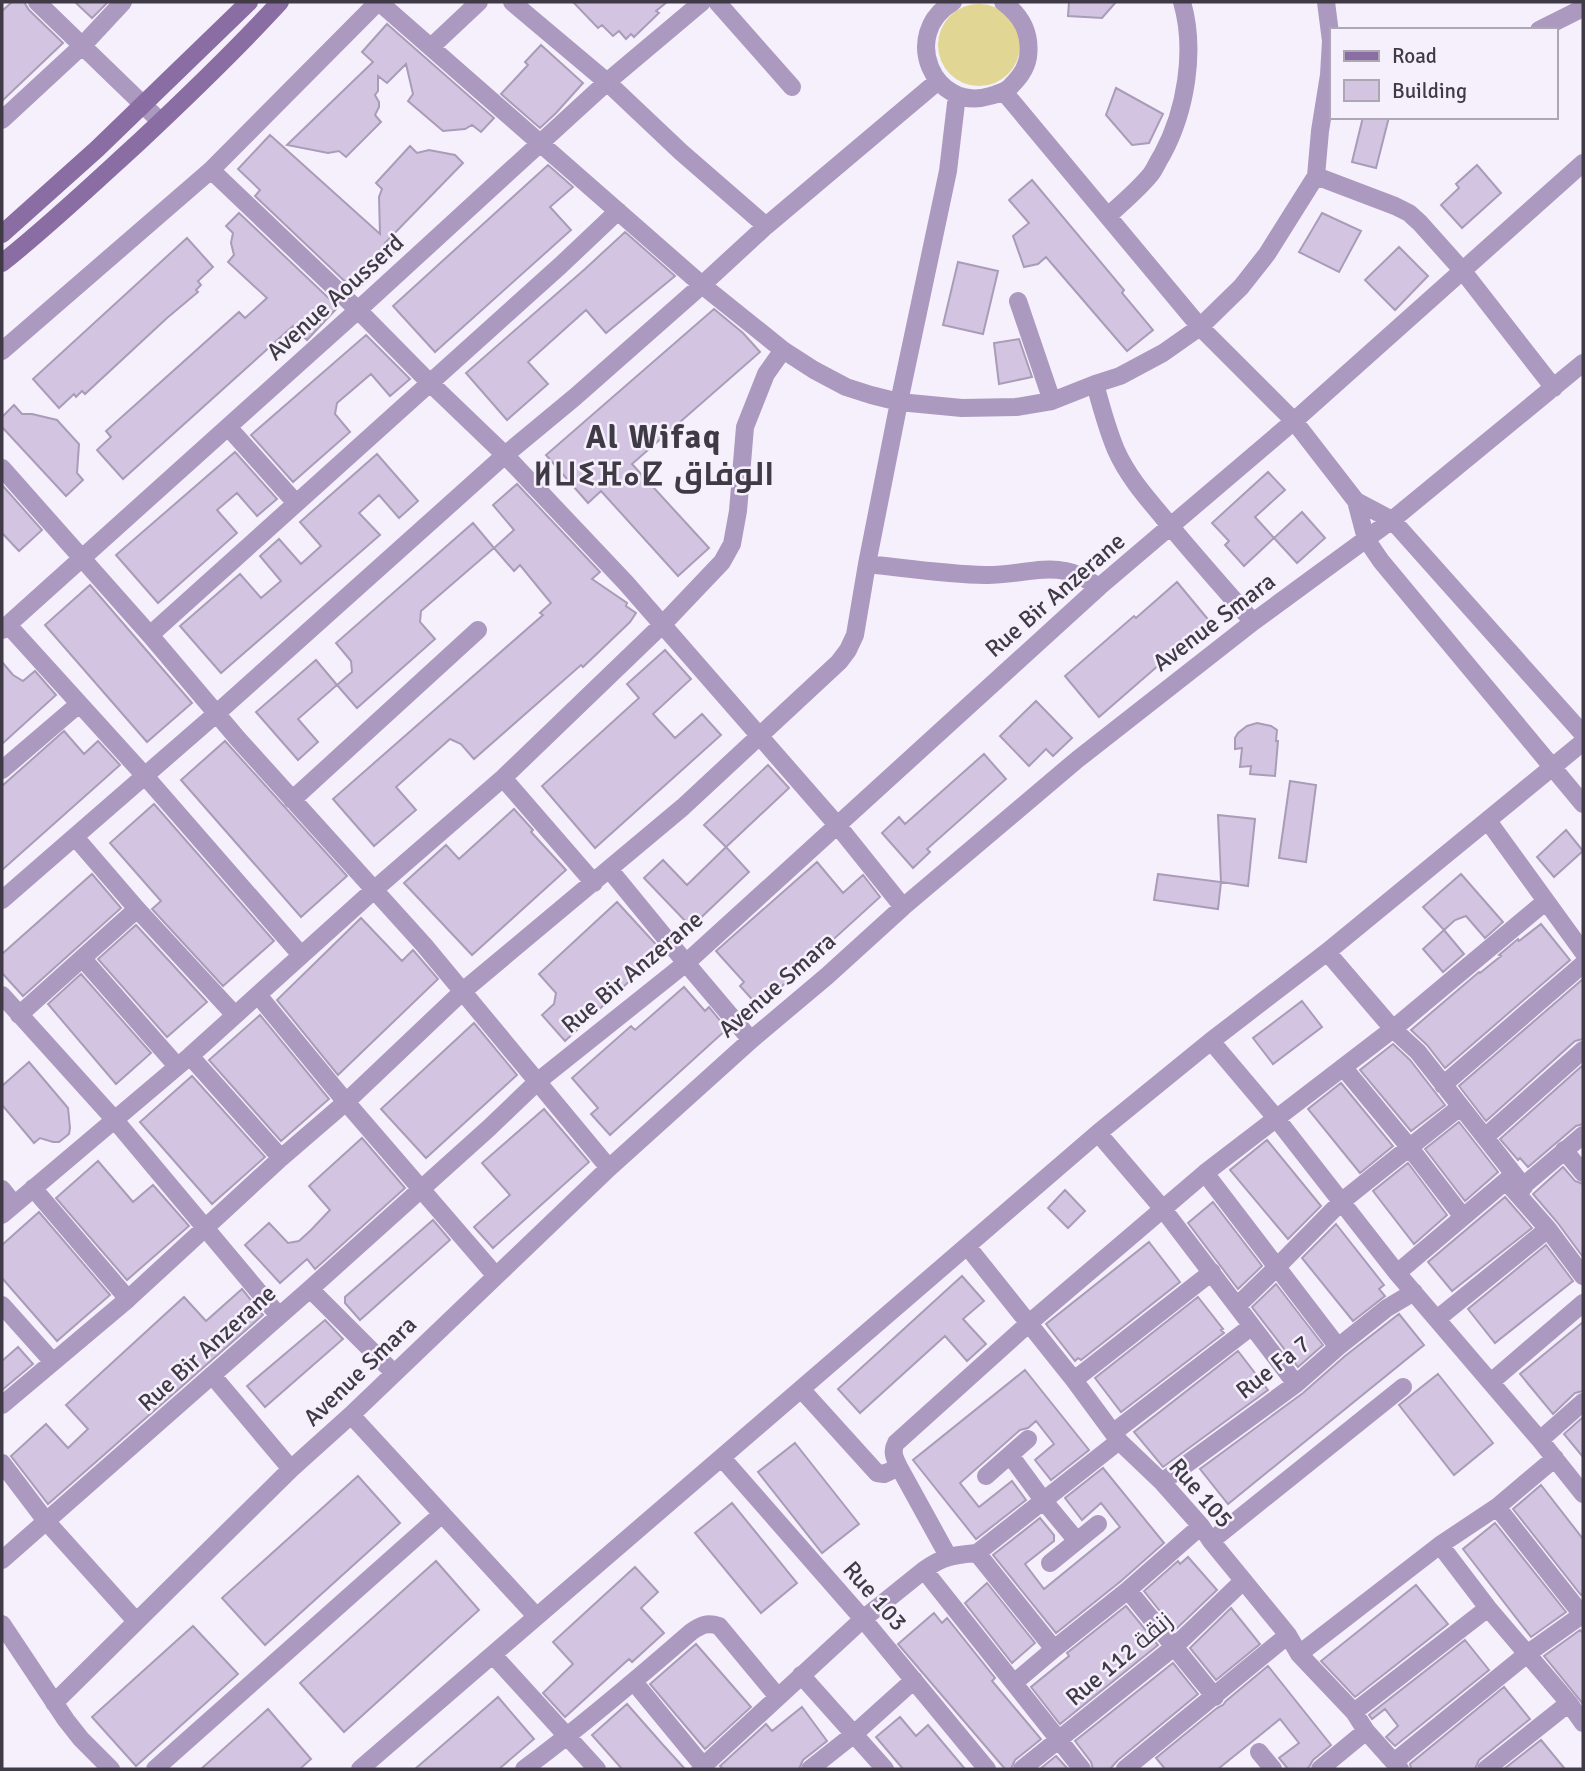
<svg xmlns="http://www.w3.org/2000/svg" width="1585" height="1771" viewBox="0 0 1585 1771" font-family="Signika,Cairo,'Noto Sans Tifinagh',sans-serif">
  <rect width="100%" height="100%" fill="#f6f0fc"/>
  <!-- green -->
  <path fill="#e1d693" d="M938 45a41 41 0 1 1 82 0a41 41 0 1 1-82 0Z"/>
  <!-- building -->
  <path fill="#d3c5e2" stroke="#a99cb8" stroke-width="2" d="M12 2H24L29 10 63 43 2 101V11Z
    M75 2H108L92 18Z
    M573 2H667L656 11 659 13 634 37 631 34 626 39 619 31 613 36 602 25 598 28Z
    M1069 2H1116L1102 18 1068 16Z
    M387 24 494 118 481 132 472 125 465 129 443 131 408 101 413 94 406 64 387 83 378 76V91L375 95 379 102V107L375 115 381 122 346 157 339 151 328 153 287 145 373 62 362 52Z
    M541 45 583 83 556 113 540 128 501 94 528 65 525 62Z
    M1116 88 1163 114 1149 143 1132 145 1106 115Z
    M1363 117H1389L1376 168 1352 162Z
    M270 135 380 234 379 197 382 189 376 183 410 146 417 153 429 150 455 155 463 163 385 243 394 252 361 286 360 284 354 290 255 196 260 190 238 169Z
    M548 165 573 187 550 207 571 230 435 352 393 306Z
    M1477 165 1501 193 1462 228 1441 205 1459 188 1456 184Z
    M1032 180 1124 290 1122 293 1153 330 1127 351 1046 257 1038 264 1024 267 1013 236 1029 223 1009 200Z
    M239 213 338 307 307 340 293 326 123 479 97 450 111 437 106 431 239 312 245 318 267 298 228 262 234 255 231 243 233 233 226 226Z
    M1322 213 1361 231 1339 272 1299 252Z
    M625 232 675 276 606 333 586 310 528 362 548 384 507 420 466 373 585 269Z
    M187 238 213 267 198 281 201 285 196 290 198 292 167 318 85 394 82 391 76 397 74 394 59 408 33 379Z
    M1399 247 1428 276 1395 310 1365 280Z
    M958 262 998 271 983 334 943 325Z
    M714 309 743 333 760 352 632 464 709 548 678 576 601 491 588 503 546 455Z
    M366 335 410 379 390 396 371 374 337 403 335 414 350 432 293 482 251 435Z
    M1019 339 1032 377 999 384 994 343Z
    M14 405 22 414H32L57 420 79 444 77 473 83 480 66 496 2 427V417Z
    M235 452 277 499 257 516 237 493 217 510 237 533 158 603 116 555Z
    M377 454 418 501 399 518 379 495 359 513 380 535 221 673 180 626 240 574 261 598 281 581 260 556 279 539 301 564 321 546 300 522Z
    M1268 472 1285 490 1255 517 1274 538 1244 566 1225 545 1229 541 1212 523Z
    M517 484 600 572 592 579 627 603 626 606 636 613 630 622 583 667 581 665 474 759 461 744 450 739 396 787 416 810 374 846 333 799 543 615 540 613 551 603 520 565 514 571 494 548 514 530 493 505Z
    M2 485 42 530 19 551 2 533Z
    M1302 512 1325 538 1297 563 1274 538Z
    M473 523 494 548 421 611 420 622 435 639 357 708 337 685 352 672 351 661 336 643Z
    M1177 582 1211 623 1184 646 1183 644 1099 717 1065 676 1134 616 1136 618Z
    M90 585 192 703 147 742 45 625Z
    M665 650 691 679 653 714 675 738 702 714 721 735 595 848 542 786 639 698 627 684Z
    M316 660 337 685 298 719 318 742 298 760 256 712Z
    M2 662 13 675 23 681 35 671 56 695 2 744Z
    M1036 701 1072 738 1053 756 1046 749 1029 766 1000 736Z
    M1257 723 1271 726 1277 730 1276 741H1278L1275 776 1250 774 1251 766 1240 767 1242 748 1235 749V738L1238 733 1247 726Z
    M64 731 84 754 98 741 120 765 2 870V786Z
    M225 741 347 876 301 917 181 780Z
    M984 754 1006 779 927 849 930 852 913 868 882 833 899 817 905 824Z
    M768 765 789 788 726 847 704 825Z
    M1290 781 1316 785 1306 862 1279 858Z
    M154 804 274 941 223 986 152 909 161 901 110 843Z
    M514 809 533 830 531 832 566 870 472 955 404 883 446 845 459 859Z
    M1218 815 1255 819 1248 886 1221 882Z
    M1566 830 1583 851 1554 877 1537 857Z
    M726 847 749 872 691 927 644 878 663 860 687 885Z
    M817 862 843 893 863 875 880 897 759 1007 740 986 744 982 716 951Z
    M92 874 121 908 23 996 2 973V954Z
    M1158 874 1221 882 1218 909 1154 900Z
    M1461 874 1503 922 1485 938 1466 916 1455 920 1444 930 1423 907Z
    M617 902 662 951 565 1041 542 1015 554 1004 556 993 539 974Z
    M361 918 402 961 413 950 438 979 338 1075 277 1000Z
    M1541 924 1570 960 1445 1068 1427 1045 1411 1030 1479 972 1480 973 1501 956 1499 955 1518 939 1519 941Z
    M136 925 207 1002 167 1037 98 959Z
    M1444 930 1464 954 1443 972 1423 949Z
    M81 974 151 1053 116 1084 48 1004Z
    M1583 979V1039L1575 1041 1486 1121 1459 1086Z
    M684 987 705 1011 709 1007 727 1029 610 1135 591 1114 598 1108 572 1078 631 1026 635 1030Z
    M1302 1001 1322 1027 1273 1064 1253 1038Z
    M260 1015 329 1099 281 1141 209 1060Z
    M474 1023 517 1075 426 1158 381 1109Z
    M1393 1044 1410 1060 1445 1105 1411 1131 1360 1070Z
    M29 1062 68 1108 70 1128 69 1134 59 1142H53L40 1138 34 1143 2 1105V1086Z
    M1583 1065V1124L1576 1126 1528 1167 1520 1158 1518 1160 1500 1139Z
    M192 1076 265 1157 212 1204 140 1122Z
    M1341 1083 1393 1146 1360 1173 1308 1109Z
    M544 1109 589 1162 493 1248 474 1227 510 1195 482 1163Z
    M1459 1122 1498 1172 1465 1201 1425 1149Z
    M362 1138 405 1188 315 1269 307 1259 280 1283 245 1245 269 1223 288 1243 299 1241 311 1230 330 1210 309 1186Z
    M1267 1140 1321 1206 1288 1239 1230 1170Z
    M98 1161 133 1202 153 1185 189 1226 127 1280 56 1198Z
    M1408 1163 1447 1215 1414 1244 1373 1191Z
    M1563 1167 1575 1181 1583 1184V1257L1557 1222 1533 1194Z
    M1065 1190 1085 1211 1068 1228 1048 1208Z
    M1505 1197 1532 1228 1452 1291 1428 1262Z
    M1213 1202 1262 1266 1238 1289 1188 1223Z
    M39 1212 110 1295 57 1341 2 1278V1245Z
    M433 1220 450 1240 360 1320 345 1303V1297Z
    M1336 1224 1384 1285 1379 1289 1385 1296 1353 1321 1302 1258Z
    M1149 1242 1180 1282 1081 1360 1078 1358 1075 1361 1046 1324Z
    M1546 1245 1573 1281 1495 1343 1468 1309Z
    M962 1276 984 1301 963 1319 986 1344 967 1361 945 1336 860 1413 838 1389Z
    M1276 1284 1323 1345 1298 1367 1252 1307Z
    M242 1289 263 1315 48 1504 11 1456 46 1424 68 1448 88 1429 66 1405 184 1297 206 1321Z
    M1198 1297 1223 1329 1221 1330 1224 1333 1121 1412 1095 1378Z
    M1399 1314 1424 1345 1228 1504 1200 1469 1303 1393 1345 1356Z
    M325 1320 343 1339 265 1407 247 1386Z
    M1583 1322V1391L1575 1393 1553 1414 1520 1374Z
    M18 1347 33 1364 2 1390V1361Z
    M1238 1351 1268 1390 1163 1467 1134 1432Z
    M1025 1370 1089 1450 1051 1480 1035 1460 1054 1444 1036 1421 1028 1428 1020 1430 960 1483 979 1507 1012 1481 1026 1500 976 1539 913 1460Z
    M1438 1374 1493 1443 1454 1475 1399 1405Z
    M1583 1417V1457L1564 1434Z
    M795 1443 859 1524 822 1553 758 1472Z
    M1103 1468 1164 1543 1121 1581 1056 1633 993 1555 1040 1518 1054 1535V1541L1025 1564 1044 1589 1120 1527 1101 1503 1082 1520 1065 1498Z
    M358 1476 400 1523 265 1645 222 1598Z
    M1541 1485 1583 1539V1593L1581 1595 1513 1509Z
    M732 1503 797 1583 761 1613 695 1533Z
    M1495 1523 1566 1612 1531 1637 1463 1549Z
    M1188 1557 1217 1590 1175 1630 1144 1591 1178 1561 1180 1564Z
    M436 1561 479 1610 344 1732 300 1683Z
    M635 1567 658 1592 641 1608 664 1633 632 1662 629 1659 565 1717 543 1693 573 1664 553 1642Z
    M987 1583 1035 1643 1012 1663 965 1603Z
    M1416 1585 1448 1624 1355 1697 1321 1661Z
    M1126 1606 1158 1645 1060 1724 1031 1687 1069 1656 1067 1653Z
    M1231 1608 1260 1644 1216 1680 1190 1648Z
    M934 1613 942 1623 947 1618 995 1678 992 1681 1041 1739 1015 1760 1011 1769H1005L898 1644Z
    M193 1626 238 1674 136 1766 92 1717Z
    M1580 1630 1583 1633V1704L1544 1656Z
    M1465 1640 1489 1670 1395 1746 1386 1737 1398 1726 1385 1709 1372 1719 1369 1715Z
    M696 1644 751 1707 705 1749 650 1684Z
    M1173 1663 1198 1694 1118 1760 1110 1769H1093L1091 1762 1075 1741Z
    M1268 1666 1331 1745 1313 1760 1309 1767 1307 1769H1288L1279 1758 1299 1743 1280 1719 1218 1769H1165L1156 1758 1217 1708 1223 1705 1226 1701Z
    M1504 1687 1530 1719 1479 1760 1475 1769H1411L1410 1764Z
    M498 1697 534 1739 499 1769H415Z
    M627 1704 664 1746 685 1769H622L592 1735Z
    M802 1707 827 1741 803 1760 799 1769H723L720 1766 766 1724 772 1731Z
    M268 1709 311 1759 300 1769H201Z
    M900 1717 916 1736 928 1725 965 1769H903L876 1737Z
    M1541 1740 1565 1769H1504Z
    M1056 1756 1068 1769H1040Z"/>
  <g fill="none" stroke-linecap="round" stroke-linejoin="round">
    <!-- street -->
    <path stroke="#ab99bf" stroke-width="18" d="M37 2 160 121
      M379 2 702 285 783 350 814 370 846 387 871 395 899 402 962 408 1016 407 1052 401 1095 384 1120 376 1163 353 1200 327 1241 287 1267 254 1316 176 1320 131 1329 75 1331 41 1326 2
      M512 2 607 82 681 152 766 226
      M717 2 792 87
      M953 2C899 34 934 113 990 96 997 94 1003 93 1009 88 1018 79 1026 70 1028 57 1031 33 1022 16 1003 2
      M1539 30 1583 8
      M431 47 479 2
      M1004 92 1200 327 1294 421 1356 501 1366 539 1381 561 1583 804
      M2 120 83 45 123 2
      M211 170 358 310 429 382 505 455 626 583 838 826 903 907
      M1316 176 1395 206 1409 213 1420 223 1462 270 1554 388
      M1108 216C1122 203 1139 189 1151 174 1155 169 1158 161 1162 155 1186 111 1196 50 1182 2
      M1018 301 1052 401
      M2 351 211 170 378 2
      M1095 384C1101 406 1107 429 1116 450 1127 475 1145 496 1162 516 1191 552 1223 587 1253 622
      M228 427 296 503
      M2 468 150 635 238 739 424 945 609 1168
      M1356 501 1392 520 1583 734
      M867 564C906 568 945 574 985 575 1010 576 1042 566 1065 571 1078 573 1089 581 1099 587
      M8 625 145 776 301 955
      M2 630 358 310 607 82 702 2
      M150 635 561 265 618 211
      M2 770 79 704
      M503 778 594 883
      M292 800 478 630
      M1488 821 1583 952
      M75 837 137 909 235 1015
      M609 869 686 963 751 1040
      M2 900 217 713 505 455 575 397 702 285 766 226 938 81
      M1327 952 1393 1029 1418 1052 1524 1187
      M83 959 177 1066
      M2 995 114 1119 279 1316
      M258 995 346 1102 496 1276
      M19 1015 137 909
      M1211 1041 1276 1118 1397 1273 1540 1440 1583 1494
      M190 1056 281 1158
      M1343 1067 1410 1148 1463 1217
      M1443 1085 1583 964
      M1098 1133 1163 1209 1296 1384
      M1485 1137 1583 1050
      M1564 1150 1583 1173
      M1205 1173 1338 1347
      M1506 1181 1548 1229 1583 1276
      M33 1188 128 1299
      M2 1189 14 1204
      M1516 1192 1583 1135
      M2 1215 190 1056 375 889 503 778 663 624 722 562 732 544 738 511 745 427 766 374 783 350
      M967 1246 1074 1380 1119 1441 1162 1482 1201 1526 1211 1541 1288 1635 1299 1654 1354 1712 1366 1731 1400 1769
      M1397 1273 1514 1174
      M310 1289 394 1373
      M2 1305 53 1362
      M1237 1306 1276 1268 1341 1202 1460 1107
      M1437 1319 1548 1229
      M212 1375 291 1469
      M1074 1380 1212 1272
      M1491 1382 1583 1303
      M801 1389 877 1473 884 1474 899 1467
      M2 1405 128 1299 281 1158 346 1102 463 991 683 807 839 662 848 650 855 635 867 564 899 402 948 171 957 95
      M351 1415 536 1616
      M1114 1432 1252 1326
      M1540 1440 1583 1402
      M1010 1455 1043 1500 1077 1541
      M722 1458 863 1619 987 1769
      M2 1463 46 1521 136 1621
      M986 1476 1028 1439
      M1162 1482 1296 1384 1338 1347 1387 1308 1414 1292
      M1497 1507 1583 1616
      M1211 1541 1403 1387
      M1440 1545 1488 1608 1569 1703 1583 1723
      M977 1553 1054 1649
      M948 1556 899 1467C895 1459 891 1452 896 1443L1028 1324 1205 1173 1393 1029 1546 901
      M2 1560 310 1289 489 1128 537 1082 686 963 1099 587 1294 421 1583 163
      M1050 1563 1098 1524
      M924 1570 1082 1769
      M1128 1590 1215 1697
      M2 1624 66 1720 81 1739 111 1769
      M1299 1654 1440 1545 1497 1507 1555 1458
      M493 1655 597 1769
      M801 1675 885 1769
      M634 1682 704 1767
      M1014 1683 1054 1649 1128 1590 1201 1526
      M54 1703 291 1469 351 1415 609 1168 751 1040 827 976 903 907 1078 759 1253 622 1392 520 1583 363
      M1354 1712 1488 1608
      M1259 1752 1273 1769
      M1394 1762 1527 1654 1583 1614
      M155 1769 442 1514
      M360 1769 1098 1133 1211 1041 1327 952 1583 742
      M524 1769C582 1726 636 1680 691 1632 701 1625 707 1622 719 1626L778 1697
      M700 1769 863 1619 924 1570C943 1556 955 1555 977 1553L1119 1441
      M810 1769 853 1735 914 1680
      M1022 1769 1174 1647 1243 1581
      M1125 1769 1288 1635
      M1320 1769 1366 1731
      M1486 1769 1569 1703"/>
    <!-- secondary -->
    <path stroke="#896da3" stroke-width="18" d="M2 234 97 149 249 2
      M2 263C50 225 94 183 139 142 187 97 235 51 280 2"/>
  </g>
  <g text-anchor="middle" stroke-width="5" stroke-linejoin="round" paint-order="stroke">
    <!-- street labels -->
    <g font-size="24" fill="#403a46" stroke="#f6f0fc">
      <text transform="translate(335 297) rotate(-42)" y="8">Avenue Aousserd</text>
      <text transform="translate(1055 595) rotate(-41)" y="8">Rue Bir Anzerane</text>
      <text transform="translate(1214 622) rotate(-37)" y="8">Avenue Smara</text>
      <text transform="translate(632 972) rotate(-40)" y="8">Rue Bir Anzerane</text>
      <text transform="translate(777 985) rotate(-41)" y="8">Avenue Smara</text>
      <text transform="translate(207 1348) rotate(-42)" y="8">Rue Bir Anzerane</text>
      <text transform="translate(1273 1367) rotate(-38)" y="8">Rue Fa 7</text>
      <text transform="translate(360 1371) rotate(-44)" y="8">Avenue Smara</text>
      <text transform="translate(1201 1493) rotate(49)" y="8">Rue 105</text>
      <text transform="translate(875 1596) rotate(49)" y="8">Rue 103</text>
      <text transform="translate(1119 1659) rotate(-40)" y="8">Rue 112 زنقة</text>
    </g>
    <!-- district labels -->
    <g font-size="32" font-weight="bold" letter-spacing="2" fill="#403a46" stroke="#f6f0fc">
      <text x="654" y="448">Al Wifaq<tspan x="654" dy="37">ⵍⵡⵉⴼⴰⵇ الوفاق</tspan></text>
    </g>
  </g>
  <!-- border -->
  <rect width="1585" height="1771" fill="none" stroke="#403a46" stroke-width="7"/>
  <!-- legend -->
  <rect x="1330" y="28" width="228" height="91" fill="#f6f0fc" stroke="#ada7b3" stroke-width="2"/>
  <rect x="1344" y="51" width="35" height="10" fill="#896da3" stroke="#ada7b3" stroke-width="2"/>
  <text x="1392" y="63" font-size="21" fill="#403a46">Road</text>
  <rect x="1344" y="80" width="35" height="21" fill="#d3c5e2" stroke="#ada7b3" stroke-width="2"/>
  <text x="1392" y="98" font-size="21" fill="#403a46">Building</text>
</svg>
